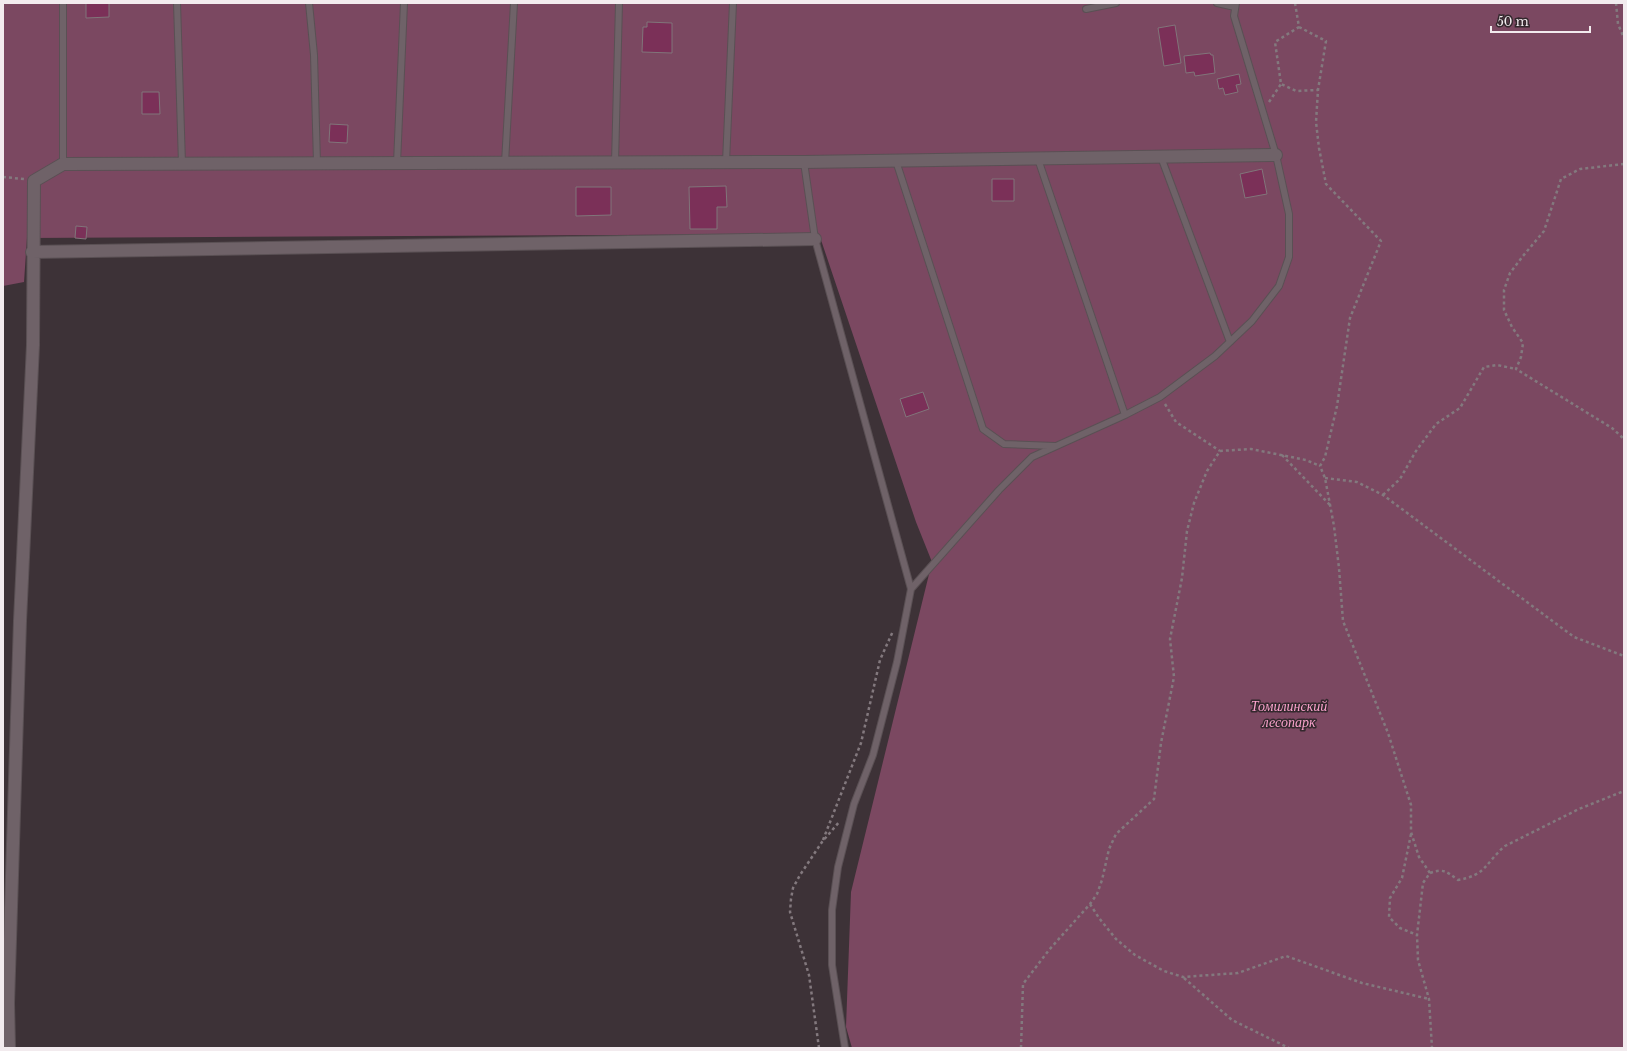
<svg xmlns="http://www.w3.org/2000/svg" width="1627" height="1051" viewBox="0 0 1627 1051" font-family="'Libre Baskerville',serif">
  <rect width="100%" height="100%" fill="#3d3237"/>
  <!-- green -->
  <path fill="#7b4861" d="M3 3H1624V1048H852L846 1027 851 892 932 562 916 522 819 234 27 238 24 282 3 286Z"/>
  <!-- building -->
  <path fill="#7b3058" stroke="#81757a" d="M86 3H109V17L86 18Z
    M647 22 672 23V53L642 52 643 27H647Z
    M1175 25 1181 63 1164 66 1158 28Z
    M1210 53 1211 55H1213L1215 73 1195 76 1194 72 1186 73 1184 56Z
    M1239 74 1241 84 1236 85 1238 92 1225 95 1223 88 1219 89 1217 79Z
    M142 92H159L160 114H142Z
    M330 124 348 125 347 143 329 142Z
    M1262 169 1267 194 1245 198 1240 174Z
    M992 179H1014V201H992Z
    M726 186 727 207H717V229H690L689 187Z
    M576 187H611V215L576 216Z
    M76 226 87 227 86 239 75 238Z
    M923 392 929 409 906 417 900 399Z"/>
  <g fill="none" stroke-linecap="round" stroke-linejoin="round">
    <!-- lane casing -->
    <g stroke="#5a5054" stroke-width="8">
      <path id="lane" d="M63 3V164
        M177 3 182 164
        M309 3 314 55 317 163
        M1217 3 1235 7
        M1086 9 1116 3
        M1161 157 1230 342
        M1038 159 1125 415
        M896 161 983 429 1004 444 1055 446
        M726 162 733 3
        M804 162 815 239 911 589 897 662 873 755 854 804 838 867 832 910V965L845 1048
        M397 163 404 3
        M505 163 514 3
        M615 163 619 3
        M911 589 999 490 1032 457 1125 415 1160 397 1215 356 1252 321 1279 286 1289 257V214L1276 155 1234 16 1236 3"/>
    </g>
    <!-- street casing -->
    <g stroke="#5a5054" stroke-width="14">
      <path id="street" d="M32 252 815 239
        M9 1048 8 1003 20 621 33 345 34 181 63 164 804 162 1276 155"/>
    </g>
    <!-- path -->
    <path stroke="#83797e" stroke-width="2.5" stroke-dasharray="3 3" stroke-linecap="butt" d="M1295 3 1299 27 1275 42 1281 84 1296 91 1318 90
      M1616 3 1618 24 1624 38
      M1299 27 1326 41 1318 90 1316 122 1319 148 1326 184 1381 241 1350 318 1337 406 1325 457 1320 466 1325 478 1334 526 1339 568 1343 621 1388 733 1411 805V832L1419 857 1430 873 1423 883 1417 935 1418 960 1429 999 1432 1048
      M1269 102 1281 84
      M1624 164 1580 169 1561 179 1544 231 1523 256 1510 273 1504 290V310L1512 327 1523 343 1521 357 1516 369 1612 428 1624 439
      M3 177 24 179
      M1165 404 1176 422 1220 451
      M1282 455 1330 505
      M1325 478 1357 482 1383 495 1574 637 1624 656
      M1383 495 1400 479 1416 451 1436 424 1460 408 1484 367 1497 365 1516 369
      M1411 834 1402 878 1390 898 1389 917 1400 928 1417 935
      M823 840 861 743 880 660 893 631
      M1430 873C1444 868 1447 872 1458 880 1487 875 1485 863 1505 846L1579 809 1624 791
      M1090 904 1099 918 1116 939 1135 955 1164 971 1183 977 1238 973 1286 956 1362 983 1429 999
      M1184 978 1232 1020 1289 1048
      M819 1048 809 975 790 912 791 899 793 888 800 875 822 842 840 821
      M1021 1048 1023 984 1049 950 1090 904 1097 894 1102 880 1109 849 1116 834 1154 799 1161 743 1174 677 1170 639 1182 578 1187 531 1194 503 1207 471 1220 451 1251 449 1306 460 1320 466"/>
    <!-- lane -->
    <use href="#lane" stroke="#6f6268" stroke-width="6"/>
    <!-- street -->
    <use href="#street" stroke="#6f6268" stroke-width="12"/>
  </g>
  <g text-anchor="middle" stroke-width="3" stroke-linejoin="round" paint-order="stroke">
    <!-- park labels -->
    <g font-size="14" font-style="italic" fill="#faa2cc" stroke="#33282d">
      <text x="1289" y="711">Томилинский<tspan x="1289" dy="16">лесопарк</tspan></text>
    </g>
  </g>
  <!-- border -->
  <rect width="1627" height="1051" fill="none" stroke="#f2ebee" stroke-width="8"/>
  <!-- scale -->
  <path d="M1491 26v6h99v-6" fill="none" stroke="#f2ebee" stroke-width="2"/>
  <text x="1497" y="26" font-size="12" fill="#f2ebee" stroke="#33282d" stroke-width="3" paint-order="stroke">50 m</text>
</svg>
